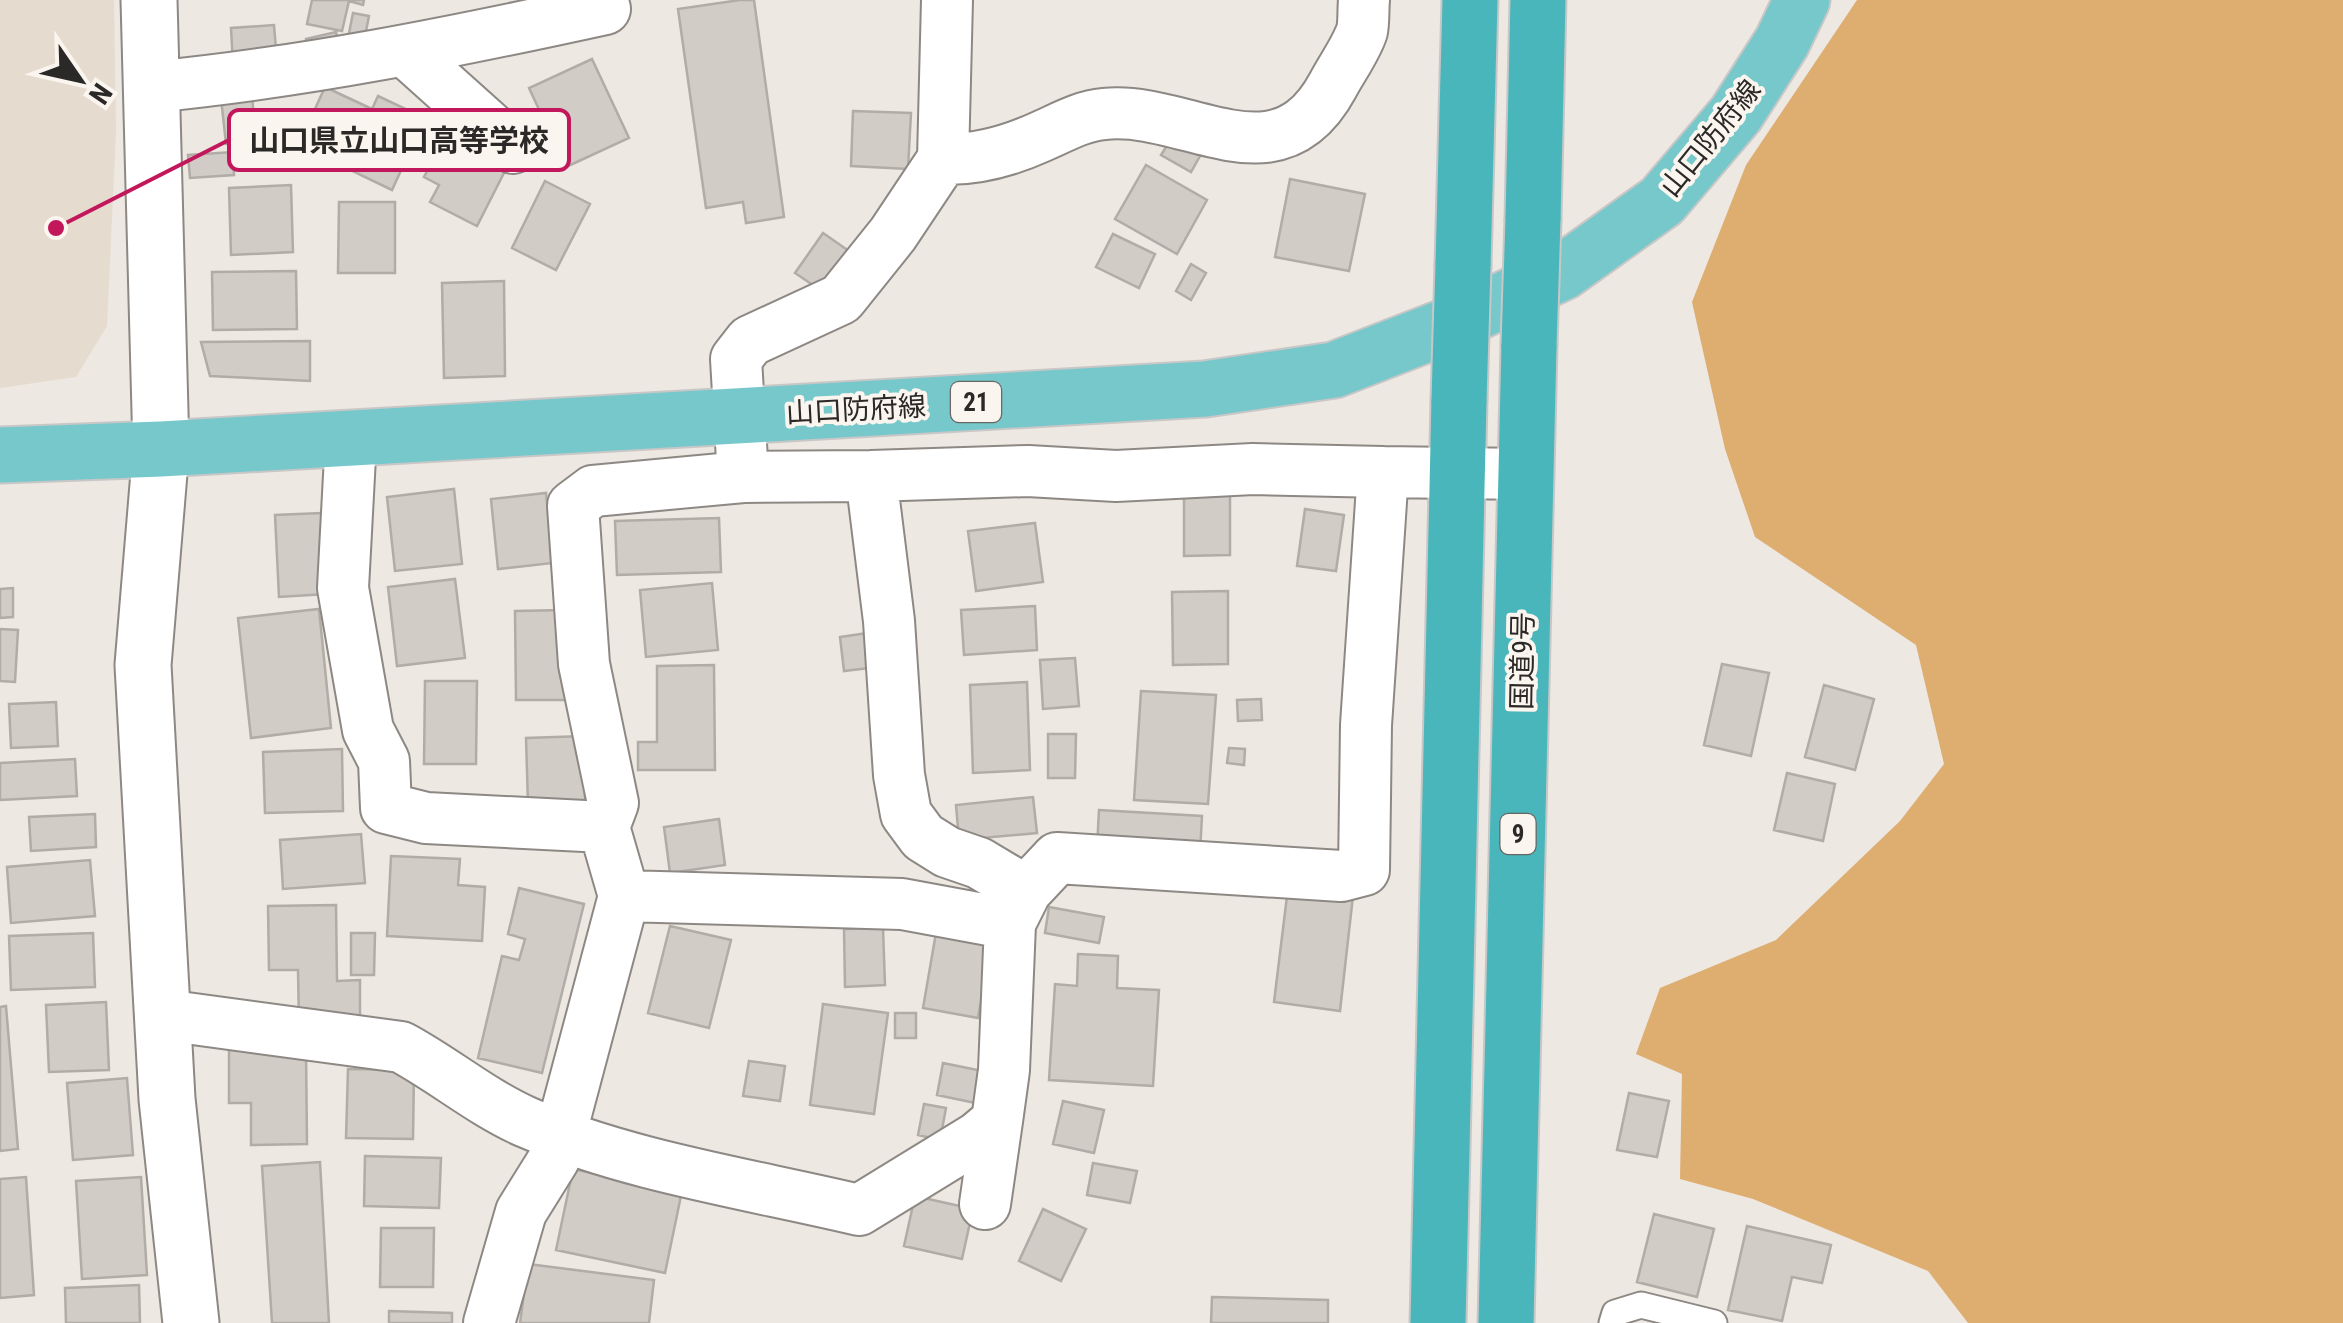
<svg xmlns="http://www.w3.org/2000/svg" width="2343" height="1323" viewBox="0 0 2343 1323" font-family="'Roboto Condensed','Noto Sans JP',sans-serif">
  <rect width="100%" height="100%" fill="#ede8e2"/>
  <!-- built -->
  <path fill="#e6dbcf" d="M0 0H114L116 131 107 326 76 377 0 388Z"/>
  <!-- forest -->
  <path fill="#dead70" d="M1857 0H2343V1323H1968L1928 1271 1753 1199 1680 1179 1682 1074 1636 1054 1660 988 1776 940 1900 821 1944 764 1916 645 1755 537 1725 449 1692 302 1746 165Z"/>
  <!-- building -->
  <path fill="#d1ccc6" stroke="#b1aca6" stroke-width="2.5" d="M312 0H364L363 5 349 1 342 31 307 24Z
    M740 0H754L784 217 746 223 743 202 706 208 678 9Z
    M353 13 369 16 364 41 348 38Z
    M274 25 277 61 233 64 231 28Z
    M336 32 339 45 309 51 306 39Z
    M592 59 629 138 566 167 529 88Z
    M325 87 372 109 378 96 425 118 392 190 344 167 356 142 310 120Z
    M252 95 256 142 226 144 221 98Z
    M853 111 911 113 908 169 851 166Z
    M447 133 508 165 477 226 430 202 439 185 424 177Z
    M1171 139 1200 156 1191 172 1161 155Z
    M233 152 234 175 190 178 188 155Z
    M1146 165 1207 200 1177 254 1115 219Z
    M1290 179 1365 194 1349 271 1275 257Z
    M545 181 590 204 556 270 512 248Z
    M291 185 293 252 231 255 229 188Z
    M339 202H395V273H338Z
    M823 233 859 258 832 298 795 273Z
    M1113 234 1155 254 1139 288 1096 267Z
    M1191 264 1206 273 1191 300 1176 291Z
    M296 271 297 329 213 330 212 272Z
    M504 281 505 376 444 378 442 283Z
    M310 341V381L210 376 201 342Z
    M454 489 462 564 395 571 387 497Z
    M546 493 553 563 498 569 491 499Z
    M1230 494V555L1184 556V495Z
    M1305 509 1344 515 1336 571 1297 566Z
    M321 513 326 594 279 597 275 515Z
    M719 518 721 572 617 575 615 521Z
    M1035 523 1043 582 976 591 968 531Z
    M455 579 465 658 397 666 388 587Z
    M712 583 718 650 646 657 640 590Z
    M13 588V617L0 618V589Z
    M1228 591V664L1173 665 1172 592Z
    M1035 606 1037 650 964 655 961 610Z
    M319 609 331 728 251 738 238 618Z
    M565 610 566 700H516L515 611Z
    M0 629 18 630 15 682 0 681Z
    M881 631 886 666 844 671 840 637Z
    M1075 658 1079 706 1043 709 1040 660Z
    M1722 664 1769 673 1751 756 1704 745Z
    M714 665 715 770H638V742H657V666Z
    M425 681H477L476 764H424Z
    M1027 682 1030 770 973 773 970 685Z
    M1824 685 1874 699 1855 770 1805 757Z
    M1141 691 1216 695 1208 804 1134 800Z
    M1261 699 1262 720 1238 721 1237 700Z
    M56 702 58 746 11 748 9 704Z
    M1048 734H1076L1075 778H1048Z
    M584 736 585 803 528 805 526 738Z
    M1229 748 1245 749 1244 765 1227 763Z
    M342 749 343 811 265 813 263 752Z
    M75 759 77 796 0 800V763Z
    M1787 773 1835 784 1823 841 1774 830Z
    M1033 797 1037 833 959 840 956 805Z
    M1099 810 1202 816 1200 853 1097 847Z
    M95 814 96 847 31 851 29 817Z
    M719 819 725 865 670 873 664 827Z
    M361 834 365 883 283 889 280 840Z
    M391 856 460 859 458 885 485 887 482 941 387 936Z
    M90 860 95 916 11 923 7 867Z
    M519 888 584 904 542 1073 478 1058 502 956 519 960 525 939 508 934Z
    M1288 888 1353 896 1340 1011 1274 1002Z
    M336 905 337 981 360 980V1023L299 1024 298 970H269L268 906Z
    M1049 907 1104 917 1099 943 1045 933Z
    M670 926 731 940 709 1028 648 1013Z
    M937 927 992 936 978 1018 923 1008Z
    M883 928 885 985 845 987 844 929Z
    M93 933 95 987 11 990 9 936Z
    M351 933H375L374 975H351Z
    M1078 954 1118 956 1117 988 1159 990 1153 1086 1049 1080 1055 984 1077 986Z
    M106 1002 109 1070 49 1072 46 1005Z
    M823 1004 888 1013 874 1114 810 1105Z
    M6 1006 18 1149 0 1151V1007Z
    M895 1013H916V1038H895Z
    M306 1049 307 1144 251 1145V1103H229V1050Z
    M749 1061 785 1066 780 1101 743 1096Z
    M943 1063 992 1073 985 1105 937 1095Z
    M348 1069 414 1070 413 1139 346 1138Z
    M127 1078 133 1155 73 1160 67 1083Z
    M1629 1093 1669 1101 1657 1157 1617 1150Z
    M1063 1101 1104 1110 1094 1153 1053 1144Z
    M924 1104 946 1108 940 1140 918 1135Z
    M365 1156 441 1158 439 1208 364 1206Z
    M320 1162 329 1323H272L262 1166Z
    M1093 1163 1137 1171 1130 1203 1087 1195Z
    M573 1169 682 1191 665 1273 556 1250Z
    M26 1177 34 1295 0 1298V1179Z
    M141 1177 147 1275 82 1279 76 1181Z
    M915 1196 973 1209 962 1259 904 1246Z
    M1043 1209 1086 1229 1061 1281 1019 1261Z
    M1654 1214 1714 1229 1697 1297 1637 1282Z
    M1747 1226 1831 1245 1822 1283 1792 1277 1782 1321 1728 1310Z
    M381 1228H434L433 1287H380Z
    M528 1264 654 1280 649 1323H520Z
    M139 1285 140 1323H66L65 1288Z
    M1212 1297 1328 1300V1323H1211Z
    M389 1311 452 1313V1323H389Z"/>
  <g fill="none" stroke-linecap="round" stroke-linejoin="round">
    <!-- service casing -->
    <g stroke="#8d8883" stroke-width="29">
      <path id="service" d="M1612 1323 1615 1313 1641 1305 1714 1323"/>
    </g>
    <!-- minor casing -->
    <g stroke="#8d8883" stroke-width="54">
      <path id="minor" d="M406 52 513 148
        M152 87C305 72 454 42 605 9
        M943 159C977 160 1009 151 1040 137 1061 128 1081 116 1104 114 1188 105 1277 189 1333 85 1342 68 1356 49 1362 31 1364 22 1363 9 1364 0
        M351 438 343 588 368 730 384 761 386 808 426 818 604 827 624 896 554 1159 521 1212 489 1323
        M1383 472 1526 474
        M871 476 1028 471 1116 476 1253 469 1383 472 1366 725 1364 870 1341 876 1057 858 1026 891
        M743 477 871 476 889 621 899 775 906 814 923 837 947 852 979 863 1026 891 1012 919
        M604 827 613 803 584 664 573 506 593 491 743 477 736 359 750 341 841 299 893 234 943 159 947 0
        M164 1015 401 1047C444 1070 481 1102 526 1122 629 1166 749 1184 859 1210L978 1137 997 1121 1004 1070 1010 924 902 904 624 896
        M985 1204 997 1121"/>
    </g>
    <!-- tertiary casing -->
    <g stroke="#8d8883" stroke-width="59">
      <path id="tertiary" d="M149 0 161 449 143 665 167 1099 191 1323"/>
    </g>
    <!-- primary casing -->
    <g stroke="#c8c7c7" stroke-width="59">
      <path id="primary" d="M0 455 161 449 1205 389 1334 370 1445 327 1563 272 1662 201 1736 114 1782 42 1802 0"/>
    </g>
    <!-- trunk casing -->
    <g stroke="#c8c7c7" stroke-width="59">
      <path id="trunk" d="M1533 219 1538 0
        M1463 265 1470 0
        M1438 1323 1459 400
        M1506 1323 1529 345"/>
    </g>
    <!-- service -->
    <use href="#service" stroke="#fff" stroke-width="25"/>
    <!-- minor -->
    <use href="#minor" stroke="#fff" stroke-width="50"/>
    <!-- tertiary -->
    <use href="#tertiary" stroke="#fff" stroke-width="55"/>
    <!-- primary -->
    <use href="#primary" stroke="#76c8cb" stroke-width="55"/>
    <!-- trunk -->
    <use href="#trunk" stroke="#48b6ba" stroke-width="55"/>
    <!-- trunk-bridge casing -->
    <g stroke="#c8c7c7" stroke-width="59" stroke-linecap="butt">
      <path id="trunk-bridge" d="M1529 345 1533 219
        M1459 400 1463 265"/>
    </g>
    <!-- trunk-bridge -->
    <use href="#trunk-bridge" stroke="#48b6ba" stroke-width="55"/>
  </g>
  <g text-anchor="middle" stroke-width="8" stroke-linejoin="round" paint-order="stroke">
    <!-- shield labels -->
    <g fill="#fbf5ef" stroke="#696663" stroke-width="2.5">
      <rect x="951" y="382" width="50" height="40" rx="8"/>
      <rect x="1500.5" y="814" width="35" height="40" rx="8"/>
    </g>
    <g font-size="25" font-weight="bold" fill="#2b2927">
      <text x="976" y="411">21</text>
      <text x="1518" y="843">9</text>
    </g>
    <!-- street labels -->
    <g font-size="28" fill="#2b2927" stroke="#fbf5ef">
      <text transform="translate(1710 138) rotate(-51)" y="10">山口防府線</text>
      <text transform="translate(856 409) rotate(-3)" y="10">山口防府線</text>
      <text transform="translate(1522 661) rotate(-89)" y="10">国道9号</text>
    </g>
  </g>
  <!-- callouts -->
  <path fill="none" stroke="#c2185b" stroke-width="4" d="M56 228L229 140"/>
  <circle fill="#c2185b" stroke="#fbf5ef" stroke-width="4" cx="56" cy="228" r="10"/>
  <rect fill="#fbf5ef" stroke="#c2185b" stroke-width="4" x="229" y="110" width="340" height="60" rx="10"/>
  <g font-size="30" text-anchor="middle" font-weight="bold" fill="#2b2927">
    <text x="399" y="151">山口県立山口高等学校</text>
  </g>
  <!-- north arrow -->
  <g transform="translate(80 80) rotate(124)" stroke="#fbf5ef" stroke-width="8" paint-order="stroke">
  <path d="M0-8L18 38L0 25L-18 38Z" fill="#2b2927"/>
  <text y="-15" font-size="28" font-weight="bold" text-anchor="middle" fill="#2b2927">N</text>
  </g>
</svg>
